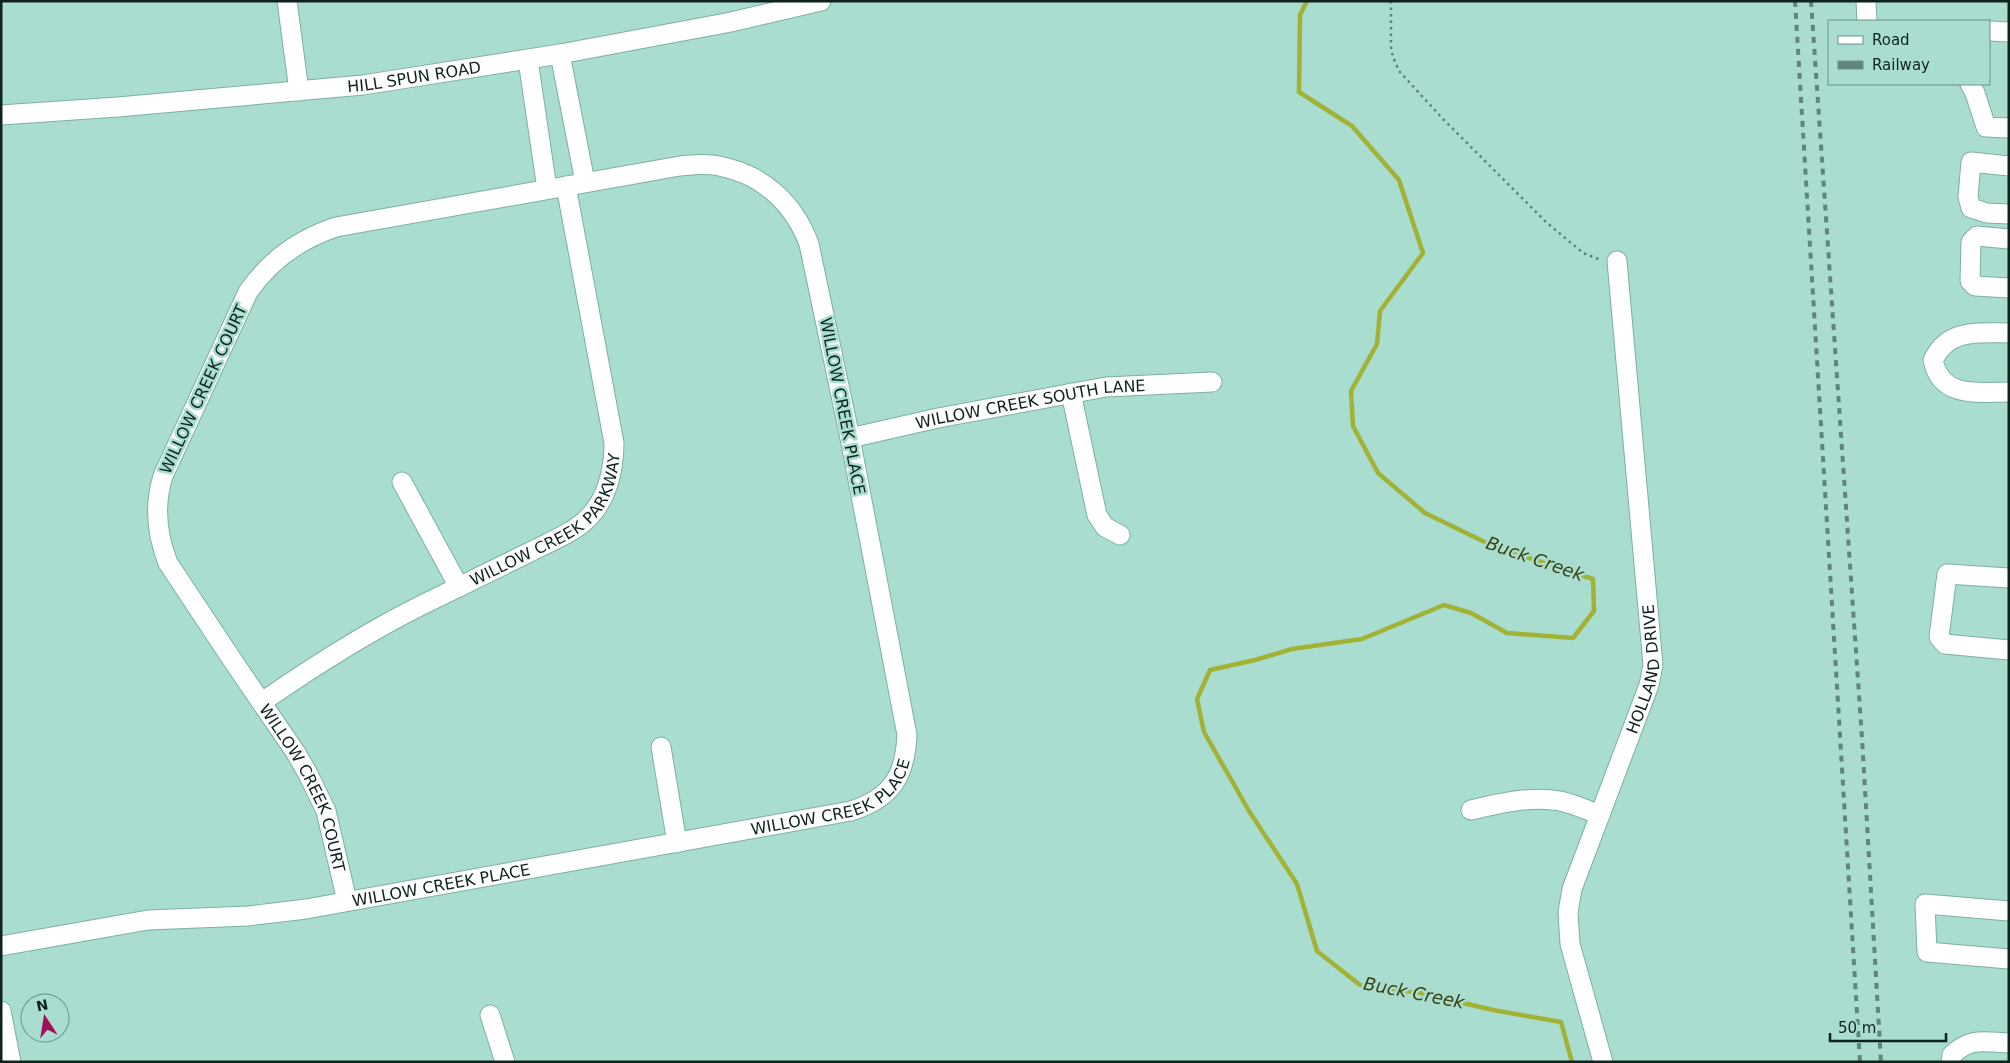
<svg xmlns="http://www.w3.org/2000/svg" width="2010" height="1063" viewBox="0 0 2010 1063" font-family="'DejaVu Sans',sans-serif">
  <rect width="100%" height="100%" fill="#a8ddcf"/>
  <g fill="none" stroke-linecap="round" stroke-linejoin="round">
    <!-- stream -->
    <path stroke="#a2b234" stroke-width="4.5" d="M1307 1 1300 15 1299 92 1352 126 1399 180 1423 253 1380 311 1377 344 1351 391 1353 426 1378 473 1425 513 1495 547 1593 579 1594 611 1573 638 1507 633 1471 613 1444 605 1362 639 1292 649 1255 660 1210 670 1197 699 1204 732 1249 811 1297 884 1317 951 1360 985 1421 993 1493 1010 1561 1022 1572 1062"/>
    <!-- minor casing -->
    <g stroke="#7cb0a3" stroke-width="21">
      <g id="minor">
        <path d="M287 1 299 91"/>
        <path d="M1866 1 1867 21"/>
        <path d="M1989 31 2009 32"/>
        <path d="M560 54 585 182"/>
        <path d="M528 60 547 189"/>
        <path d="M1970 84 1975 93 1986 127 2009 128"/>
        <path id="s1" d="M1 115 118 107 363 85 560 54 731 22 821 1"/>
        <path d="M2009 166 1971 162 1968 197 1971 208 1987 213 2009 214"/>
        <path d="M2009 239 1977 236 1971 242 1970 281 1975 286 2009 288"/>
        <path d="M2009 333C1978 333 1949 328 1933 360 1941 399 1978 392 2009 392"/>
        <path d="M1071 393 1097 515 1105 527 1120 535"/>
        <path id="s2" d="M850 438 938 418 1106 387 1212 382"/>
        <path d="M402 482 459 587"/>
        <path d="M2009 578 1947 574 1939 637 1945 644 2009 650"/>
        <path id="s3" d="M262 702C314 666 367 632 424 604 460 586 495 569 530 552 549 542 571 534 586 520 607 501 614 470 614 443L566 186"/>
        <path d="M661 747 677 843"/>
        <path d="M1471 810C1500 803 1530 796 1560 801 1574 804 1587 810 1600 815"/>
        <path d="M2009 911 1925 904 1927 952 2009 959"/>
        <path id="s4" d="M1 946 148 920 248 916 306 909 851 811C892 798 905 776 907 735L850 438 809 244C794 203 762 174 719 166 706 163 692 165 680 166L336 227C300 239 270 260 248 292L163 476C154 505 157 535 168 563L235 664 296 753 308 774 326 811 347 901"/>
        <path d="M1 1011 11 1062"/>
        <path d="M490 1015 505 1062"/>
        <path id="s5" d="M1603 1062 1570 944 1568 912 1572 889 1649 685 1653 665 1617 261"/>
        <path d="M1951 1062 1952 1055C1970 1037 1985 1042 2009 1043"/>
      </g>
    </g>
    <!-- path -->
    <path stroke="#5d8379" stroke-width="2.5" stroke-dasharray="2.5 4" stroke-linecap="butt" d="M1391 1V47L1393 57 1399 71 1443 119 1546 222 1583 253 1601 260"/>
    <!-- minor -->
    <use href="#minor" stroke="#fff" stroke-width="19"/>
    <!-- rail -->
    <path stroke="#60867c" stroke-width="4" stroke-dasharray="6 6" stroke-linecap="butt" d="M1795 1 1860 1062
      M1811 1 1862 738 1881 1062"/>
  </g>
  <g text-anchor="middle" stroke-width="5" stroke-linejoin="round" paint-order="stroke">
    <!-- street labels -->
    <g font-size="16" fill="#0e231e" stroke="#a8ddcf">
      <text dy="6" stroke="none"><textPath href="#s1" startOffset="415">HILL SPUN ROAD</textPath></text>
      <text transform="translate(203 389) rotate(-65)" y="6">WILLOW CREEK COURT</text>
      <text dy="6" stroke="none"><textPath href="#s2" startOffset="184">WILLOW CREEK SOUTH LANE</textPath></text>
      <text transform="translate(843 406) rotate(79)" y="6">WILLOW CREEK PLACE</text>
      <text dy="6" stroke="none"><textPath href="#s3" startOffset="344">WILLOW CREEK PARKWAY</textPath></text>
      <text dy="6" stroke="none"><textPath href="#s5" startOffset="411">HOLLAND DRIVE</textPath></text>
      <text dy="6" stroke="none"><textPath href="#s4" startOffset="2645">WILLOW CREEK COURT</textPath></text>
      <text dy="6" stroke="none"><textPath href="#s4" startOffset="850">WILLOW CREEK PLACE</textPath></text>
      <text dy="6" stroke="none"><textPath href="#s4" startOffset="445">WILLOW CREEK PLACE</textPath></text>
    </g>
    <!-- water labels -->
    <g font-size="18" font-style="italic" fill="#3b4210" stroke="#a8ddcf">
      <text transform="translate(1535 559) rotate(19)" y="6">Buck Creek</text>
      <text transform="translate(1414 993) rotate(11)" y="6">Buck Creek</text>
    </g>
  </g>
  <!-- border -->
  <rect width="2010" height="1063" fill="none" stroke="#0e231e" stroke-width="5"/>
  <!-- legend -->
  <rect x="1828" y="20" width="162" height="65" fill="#a8ddcf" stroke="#6a9388"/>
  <rect x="1838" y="36" width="25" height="8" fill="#ffffff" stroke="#6a9388"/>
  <text x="1872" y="45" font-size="15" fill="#0e231e">Road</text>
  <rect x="1838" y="61" width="25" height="8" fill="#60867c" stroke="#6a9388"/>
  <text x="1872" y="70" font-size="15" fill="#0e231e">Railway</text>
  <!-- north arrow -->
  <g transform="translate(45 1018) rotate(348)"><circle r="24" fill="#a8ddcf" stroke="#6a9388"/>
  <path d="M0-4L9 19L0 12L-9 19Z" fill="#9f105b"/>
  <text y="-8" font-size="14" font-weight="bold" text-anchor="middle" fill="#0e231e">N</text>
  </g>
  <!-- scale -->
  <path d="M1830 1033v8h116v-8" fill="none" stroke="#0e231e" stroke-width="2.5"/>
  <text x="1838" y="1033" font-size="15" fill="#0e231e" stroke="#a8ddcf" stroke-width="4" paint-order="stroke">50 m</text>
</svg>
